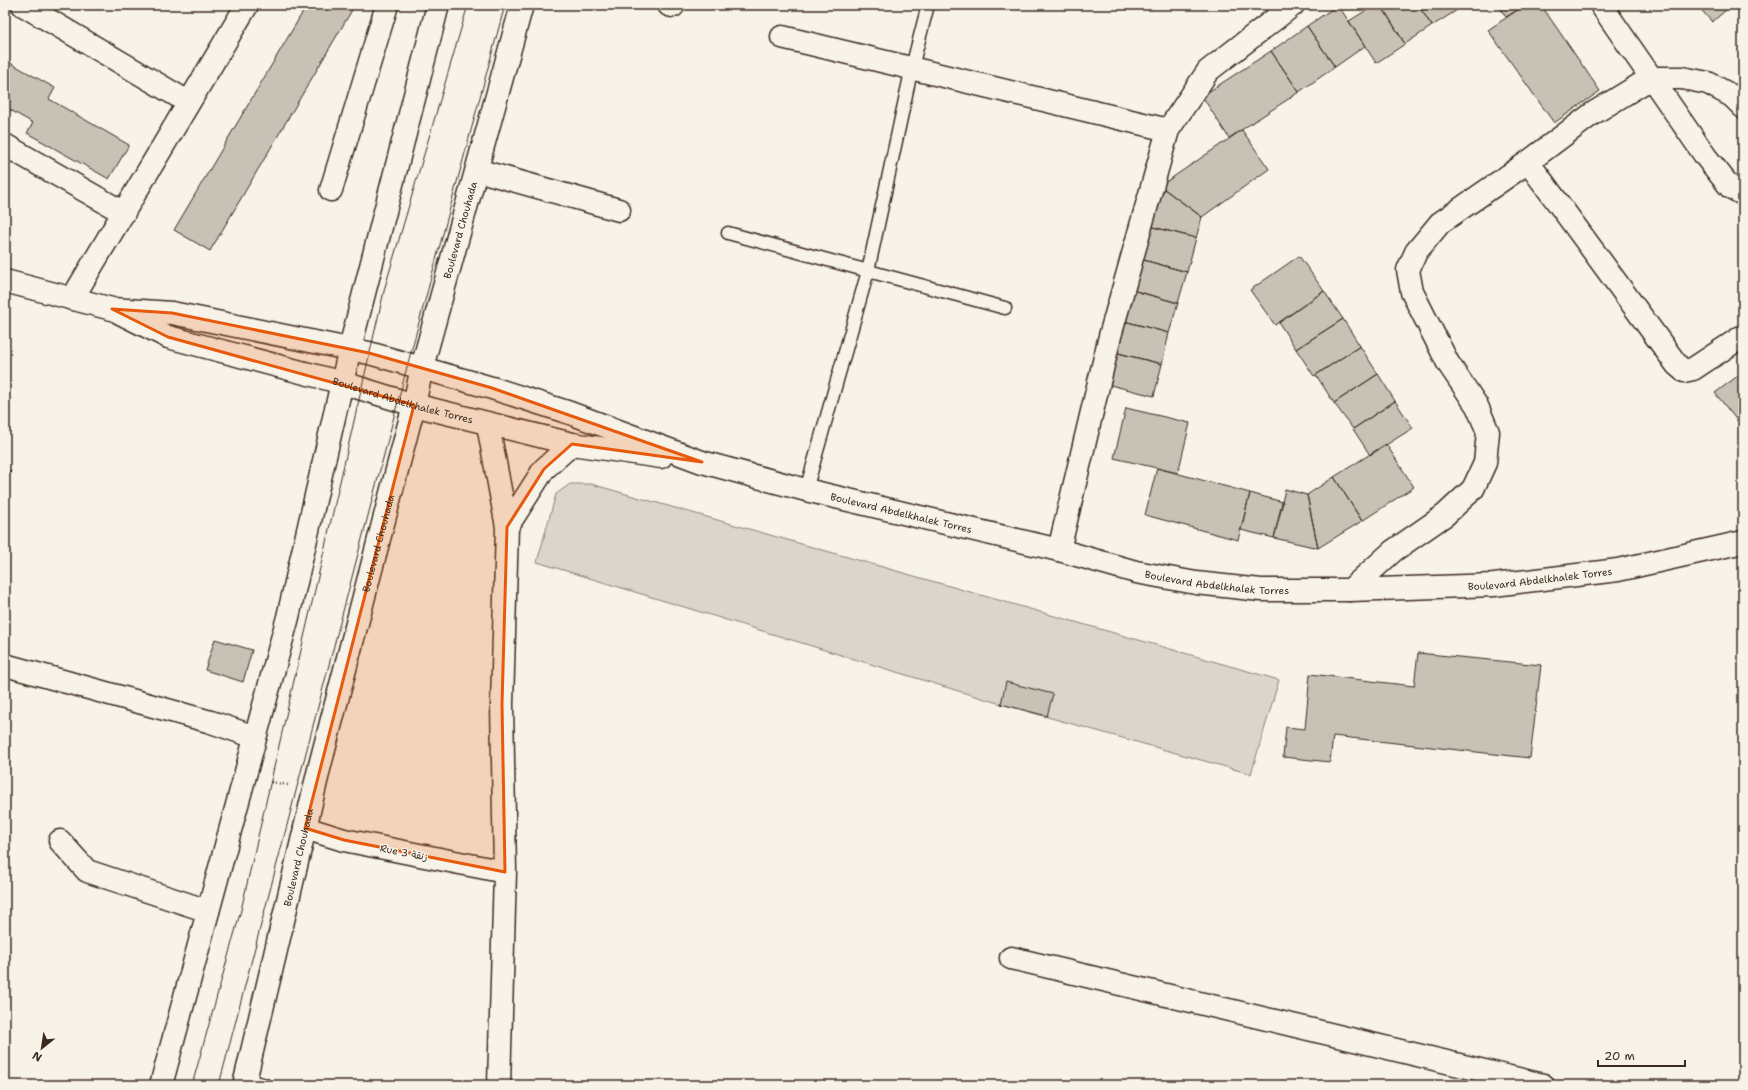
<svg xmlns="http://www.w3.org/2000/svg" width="1748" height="1090" viewBox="0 0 1748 1090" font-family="'Shantell Sans','Playpen Sans Arabic',sans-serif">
  <rect width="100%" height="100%" fill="#f7f3e8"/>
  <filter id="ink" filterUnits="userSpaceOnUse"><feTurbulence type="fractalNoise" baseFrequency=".025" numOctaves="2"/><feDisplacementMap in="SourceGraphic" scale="8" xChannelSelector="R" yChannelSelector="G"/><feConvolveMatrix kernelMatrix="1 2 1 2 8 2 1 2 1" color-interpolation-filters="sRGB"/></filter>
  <g filter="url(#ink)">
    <!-- green -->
    <path fill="#dbd6cb" stroke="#8b8074" d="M570 484H591L1279 680 1251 774 1001 704 537 562 556 494Z"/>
    <!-- building -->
    <path fill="#c8c1b6" stroke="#3b2a1e" d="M307 5H344L352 10 210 251 174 230Z
      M1338 5 1365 46 1335 67 1307 26Z
      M1375 5H1381L1405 44 1376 63 1349 21Z
      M1381 5H1418L1432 26 1405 44Z
      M1418 5H1465L1432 26Z
      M1498 5H1525L1506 17Z
      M1525 5H1541L1600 91 1554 123 1488 30Z
      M1697 5H1732L1712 22Z
      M1307 26 1335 67 1299 92 1271 51Z
      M1271 51 1299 92 1229 138 1202 96Z
      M5 60 55 88 49 99 129 145 109 179 27 133 33 123 5 107Z
      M1242 130 1269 169 1202 217 1160 186Z
      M1160 186 1202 217 1196 238 1149 226Z
      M1149 226 1196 238 1187 272 1140 259Z
      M1299 256 1324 291 1275 325 1250 290Z
      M1140 259 1187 272 1178 303 1132 290Z
      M1132 290 1178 303 1169 333 1124 321Z
      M1324 291 1343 319 1296 349 1279 323Z
      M1343 319 1360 346 1314 376 1296 349Z
      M1124 321 1169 333 1162 364 1114 352Z
      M1360 346 1378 374 1334 403 1316 375Z
      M1114 352 1162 364 1154 396 1106 384Z
      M1743 372V420L1739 423 1715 393Z
      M1378 374 1395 401 1353 429 1334 403Z
      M1395 401 1413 428 1370 455 1353 429Z
      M1126 408 1190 423 1178 473 1114 458Z
      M1386 444 1414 487 1362 521 1334 477Z
      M5 467 11 472 5 481Z
      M1157 468 1250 493 1238 540 1145 515Z
      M1334 477 1362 521 1318 548 1307 495Z
      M1285 489 1307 495 1318 548 1274 538Z
      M1250 493 1283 502 1274 538 1241 530Z
      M215 639 252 650 243 682 205 670Z
      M1418 653 1541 665 1530 758 1333 736 1330 762 1283 757 1286 727 1305 729 1310 674 1414 686Z
      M1006 682 1053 694 1047 716 1001 704Z"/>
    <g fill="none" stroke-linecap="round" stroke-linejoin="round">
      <!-- service casing -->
      <g stroke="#3b2a1e" stroke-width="15">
        <path id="service" d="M728 233 1005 308
          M806 490 868 271 912 67 928 5
          M245 1079 265 1085"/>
      </g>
      <!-- minor casing -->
      <g stroke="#3b2a1e" stroke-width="25">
        <path id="minor" d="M23 5 188 102
          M669 5 673 6
          M1601 5 1706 157 1730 187 1743 194
          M782 37 1168 130
          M5 145 124 213
          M1528 162 1677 365 1684 371 1693 369 1743 336
          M477 170 619 210
          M331 190 387 5
          M72 299 247 5
          M488 425 507 527 502 704 505 872 499 1085
          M507 527 544 469 572 444
          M1059 550 1110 336 1168 130 1208 71 1293 5
          M1350 590 1393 551 1445 515 1473 489 1485 463 1488 432 1477 406 1448 363 1412 292 1408 270 1416 252 1440 223 1528 162 1592 114 1651 78H1682L1708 83 1732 96 1743 107
          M5 665 211 722 255 737
          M305 828 344 840 505 872
          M60 841 87 871 208 911
          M1011 958 1543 1085"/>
      </g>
      <!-- tertiary casing -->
      <g stroke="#3b2a1e" stroke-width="25">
        <g id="tertiary">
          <path id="s1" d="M5 281 112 309 172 313 369 353 492 388 570 413 702 462 806 490 1059 550 1136 572 1196 583 1261 590H1350L1494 585 1618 570 1743 542"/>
          <path id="s2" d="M120 313 168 337 343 383 414 405 572 444 661 457"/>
          <path d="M161 1085 288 617 350 348 438 5"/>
          <path id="s3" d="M244 1085 320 765 414 405 422 367 522 5"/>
        </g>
      </g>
      <!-- path -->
      <path stroke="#3b2a1e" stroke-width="2.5" stroke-dasharray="1 3" stroke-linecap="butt" d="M271 782 288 785"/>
      <!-- service -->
      <use href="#service" stroke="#f7f3e8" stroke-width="12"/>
      <!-- minor -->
      <use href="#minor" stroke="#f7f3e8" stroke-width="22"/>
      <!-- tertiary -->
      <use href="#tertiary" stroke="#f7f3e8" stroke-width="22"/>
      <!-- tram -->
      <path stroke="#3b2a1e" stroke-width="1" d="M192 1085 241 910 385 287 468 5
        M219 1085 408 363 505 5"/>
    </g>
  </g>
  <!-- marked area -->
  <path fill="#e8590c" fill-opacity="0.2" stroke="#e8590c" stroke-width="3" stroke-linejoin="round" d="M112 309 172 313 369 353 492 388 702 462 572 444 544 469 507 527 502 704 505 872 344 840 305 828 414 405 168 337Z"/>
  <g text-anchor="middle" stroke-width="3" stroke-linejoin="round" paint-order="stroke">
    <!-- street labels -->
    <g font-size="10" fill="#3b2a1e" stroke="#f7f3e8">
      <text dy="4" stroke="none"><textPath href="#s3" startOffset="882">Boulevard Chouhada</textPath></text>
      <text dy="4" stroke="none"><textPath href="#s2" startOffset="297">Boulevard Abdelkhalek Torres</textPath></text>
      <text dy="4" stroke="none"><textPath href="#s1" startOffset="928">Boulevard Abdelkhalek Torres</textPath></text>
      <text dy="4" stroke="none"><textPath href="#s3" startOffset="558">Boulevard Chouhada</textPath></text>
      <text dy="4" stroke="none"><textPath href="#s1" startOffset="1576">Boulevard Abdelkhalek Torres</textPath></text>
      <text dy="4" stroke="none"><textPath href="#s1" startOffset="1252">Boulevard Abdelkhalek Torres</textPath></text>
      <text transform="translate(404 852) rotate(11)" y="4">Rue 3 زنقة</text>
      <text dy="4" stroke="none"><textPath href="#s3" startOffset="234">Boulevard Chouhada</textPath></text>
    </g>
  </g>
  <!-- margin -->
  <rect width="1748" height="1090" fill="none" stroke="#f7f3e8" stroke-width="20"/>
  <rect x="10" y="10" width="1728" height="1070" fill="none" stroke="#3b2a1e" stroke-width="1.5" filter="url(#ink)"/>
  <!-- north arrow -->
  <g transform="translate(42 1048) rotate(210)" stroke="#f7f3e8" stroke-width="3" paint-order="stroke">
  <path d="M0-3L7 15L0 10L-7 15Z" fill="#3b2a1e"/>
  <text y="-6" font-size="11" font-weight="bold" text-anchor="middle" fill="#3b2a1e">N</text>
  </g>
  <!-- scale -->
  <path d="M1598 1060v6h87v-6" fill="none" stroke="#3b2a1e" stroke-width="2"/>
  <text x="1604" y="1060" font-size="12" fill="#3b2a1e" stroke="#f7f3e8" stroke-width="3" paint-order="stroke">20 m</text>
</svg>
